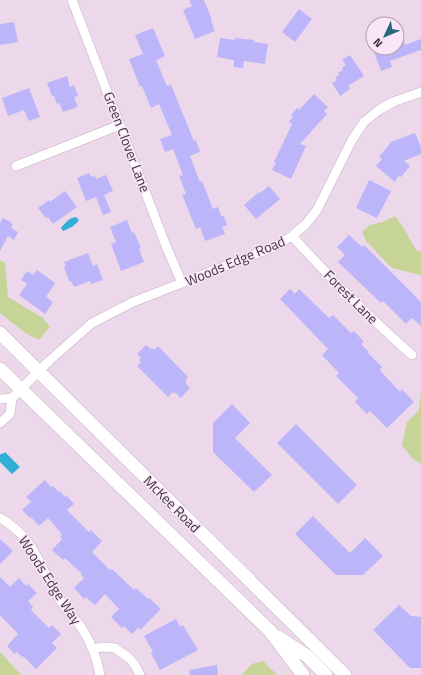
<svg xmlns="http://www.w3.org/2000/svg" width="421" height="675" viewBox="0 0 421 675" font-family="'Titillium Web',sans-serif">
  <rect width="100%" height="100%" fill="#ecd8ea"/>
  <!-- green -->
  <path fill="#c6d497" d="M395 216 403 227 416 250 421 252V275L392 268 366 241 362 232 370 225 383 222Z
    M0 260 5 263 8 297 43 318 50 327 39 340 25 333 0 313Z
    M421 392V464L412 458 402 445 407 422 419 410Z
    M0 652 21 675H0Z
    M263 661 277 675H242L252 664Z"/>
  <!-- water -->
  <path fill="#31aed8" d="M76 217 79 220C75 226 70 228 63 231L61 228C66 222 69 218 76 217Z
    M5 452 20 467 12 474 0 462V455L2 453 3 454Z"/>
  <!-- building -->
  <path fill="#bdb5fa" d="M189 0H204L212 20 211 21 215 31 195 39 183 10 192 6Z
    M299 9 312 19 295 42 282 32Z
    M14 22 18 42 0 45V24Z
    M397 26H398L405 45 421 39V50L390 61 392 67 381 71 374 52 378 51 377 48H397Z
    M153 28 165 56 156 60 167 86 171 85 194 141 196 140 200 152 190 156 200 182 202 181 213 209 218 207 221 216H224L227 225 222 227 225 234 205 241 200 227 196 229 182 195 186 194 179 176 183 175 173 149 165 152 160 139 172 135 159 104 151 108 142 86 140 87 129 59 143 54 135 35Z
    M220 38 235 40V38L254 40V42L268 44 265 64 244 61 243 68 234 67V60L217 57Z
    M350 55 364 76 348 86 350 89 340 96 332 83 337 80 335 78 339 75 338 73 343 70 342 68 346 65 342 60Z
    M67 76 70 87 74 85 78 96 74 97 78 107 63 112 59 103 57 104 54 96H52L47 83Z
    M29 88 40 117 29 121 24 110 8 116 2 98Z
    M314 94 328 107 324 111 327 114 300 144 306 146 291 179 272 170 276 163 274 162 292 124 289 122 293 117 291 115 297 108 299 110Z
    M415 133 421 147V154L404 161 410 166 401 177 398 176 395 182 376 166 382 159 379 157 391 142Z
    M89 173 91 177 95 176 96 179 106 175 113 191 104 195 111 212 103 215 96 197 86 201 77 178Z
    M369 180 391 191 377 218 356 208Z
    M269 186 280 199 256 219 244 205 259 192 260 193Z
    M65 191 77 207 53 224 48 217 46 218 38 208 49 200 50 202Z
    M3 218 12 223V224L13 225 11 228 18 232 14 240 8 236 0 251V223Z
    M127 220 132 233 134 232 141 248 139 249 144 262 121 271 111 244 116 242 110 227Z
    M349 235 362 247 364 245 421 302V326L412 318 406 324 383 301 381 303 338 262 345 255 337 247Z
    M88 253 93 266 97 264 103 280 91 284 90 281 74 287 71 281H69L64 267 66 266 64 262Z
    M37 270 55 283 46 297 53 302 45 314 19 295 27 284 21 280 27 271 33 275Z
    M290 289 295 294 299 289 329 318 333 315 351 333 354 331 364 342 361 344 369 352 368 353 382 367 380 370 386 377 400 392 402 389 414 402 387 428 370 411 367 414 355 402 358 398 336 376 339 373 322 355 328 349 280 299Z
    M146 345 151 349 152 348 154 350 158 346 188 377 185 380 187 382 185 383 190 388 181 398 175 392 174 394 173 392 168 397 137 366 141 362 139 360 141 358 137 354Z
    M232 404 250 423 235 438 272 475 254 492 213 452V423Z
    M296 424 357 485 338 504 277 443Z
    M45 480 51 487 53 486 59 492 60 491 65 497 67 496 74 504 67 510 89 532 91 530 102 541 92 552 110 570 112 569 134 590 136 588 148 599 149 598 161 609 140 630 139 627 132 634 124 626 122 628 111 617 119 609 105 594 95 605 86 597 84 599 74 588 84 578 81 575 82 574 65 558 63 560 52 550 62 539 60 537 62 534 48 518 39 526 31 517 30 518 22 510 31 502 26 497Z
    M313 516 350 553 365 538 383 556 363 575H336L295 534Z
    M0 539 13 551 0 564Z
    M0 577 10 587 19 578 26 586 28 584 37 593 28 601 33 607 31 610 49 628 52 625 61 634 52 643 57 648 36 669 23 656 22 657 17 652 14 654 7 646 18 634 0 615Z
    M399 605 411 616 421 617V668H410L373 630Z
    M176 619 180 627 183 625 198 650 160 670 151 653 153 652 144 636Z
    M217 665 218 675H190L189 670Z"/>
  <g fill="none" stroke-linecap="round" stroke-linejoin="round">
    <!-- minor casing -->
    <g stroke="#c5b1c3" stroke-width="10">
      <path id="minor" d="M72 0 166 246 182 283
        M16 166 120 125
        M292 236C330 278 370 318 412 355
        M0 399 12 398
        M0 423 10 414 12 398 49 361 92 323 133 302 274 247 292 236 306 224 317 210 352 140 364 122 379 110 393 102 421 92
        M0 518C34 537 39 565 57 595 63 607 73 616 81 627 91 642 97 658 100 675
        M93 649 101 647 115 648 129 658 135 665 140 675"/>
    </g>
    <!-- secondary casing -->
    <g stroke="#c5b1c3" stroke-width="14">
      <path id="secondary" d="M0 333 345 675
        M0 369 270 631 303 675
        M278 637 307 656 326 675"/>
    </g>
    <!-- minor -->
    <use href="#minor" stroke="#fff" stroke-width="9"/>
    <!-- secondary -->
    <use href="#secondary" stroke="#fff" stroke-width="13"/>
  </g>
  <g text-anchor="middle" stroke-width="3" stroke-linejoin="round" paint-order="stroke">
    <!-- street labels -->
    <g font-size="14" fill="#3d353c" stroke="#fae5f8">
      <text transform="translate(127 142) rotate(69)" y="5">Green Clover Lane</text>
      <text transform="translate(235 261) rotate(-23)" y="5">Woods Edge Road</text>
      <text transform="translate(351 297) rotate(45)" y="5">Forest Lane</text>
      <text transform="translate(172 504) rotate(45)" y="5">McKee Road</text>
      <text transform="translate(50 580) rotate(57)" y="5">Woods Edge Way</text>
    </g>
  </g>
  <!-- north arrow -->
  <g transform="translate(385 36) rotate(226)"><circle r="19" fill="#fae5f8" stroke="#ae9fad"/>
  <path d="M0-3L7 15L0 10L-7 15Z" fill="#27687c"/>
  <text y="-6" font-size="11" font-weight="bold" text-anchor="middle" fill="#3d353c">N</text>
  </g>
</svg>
